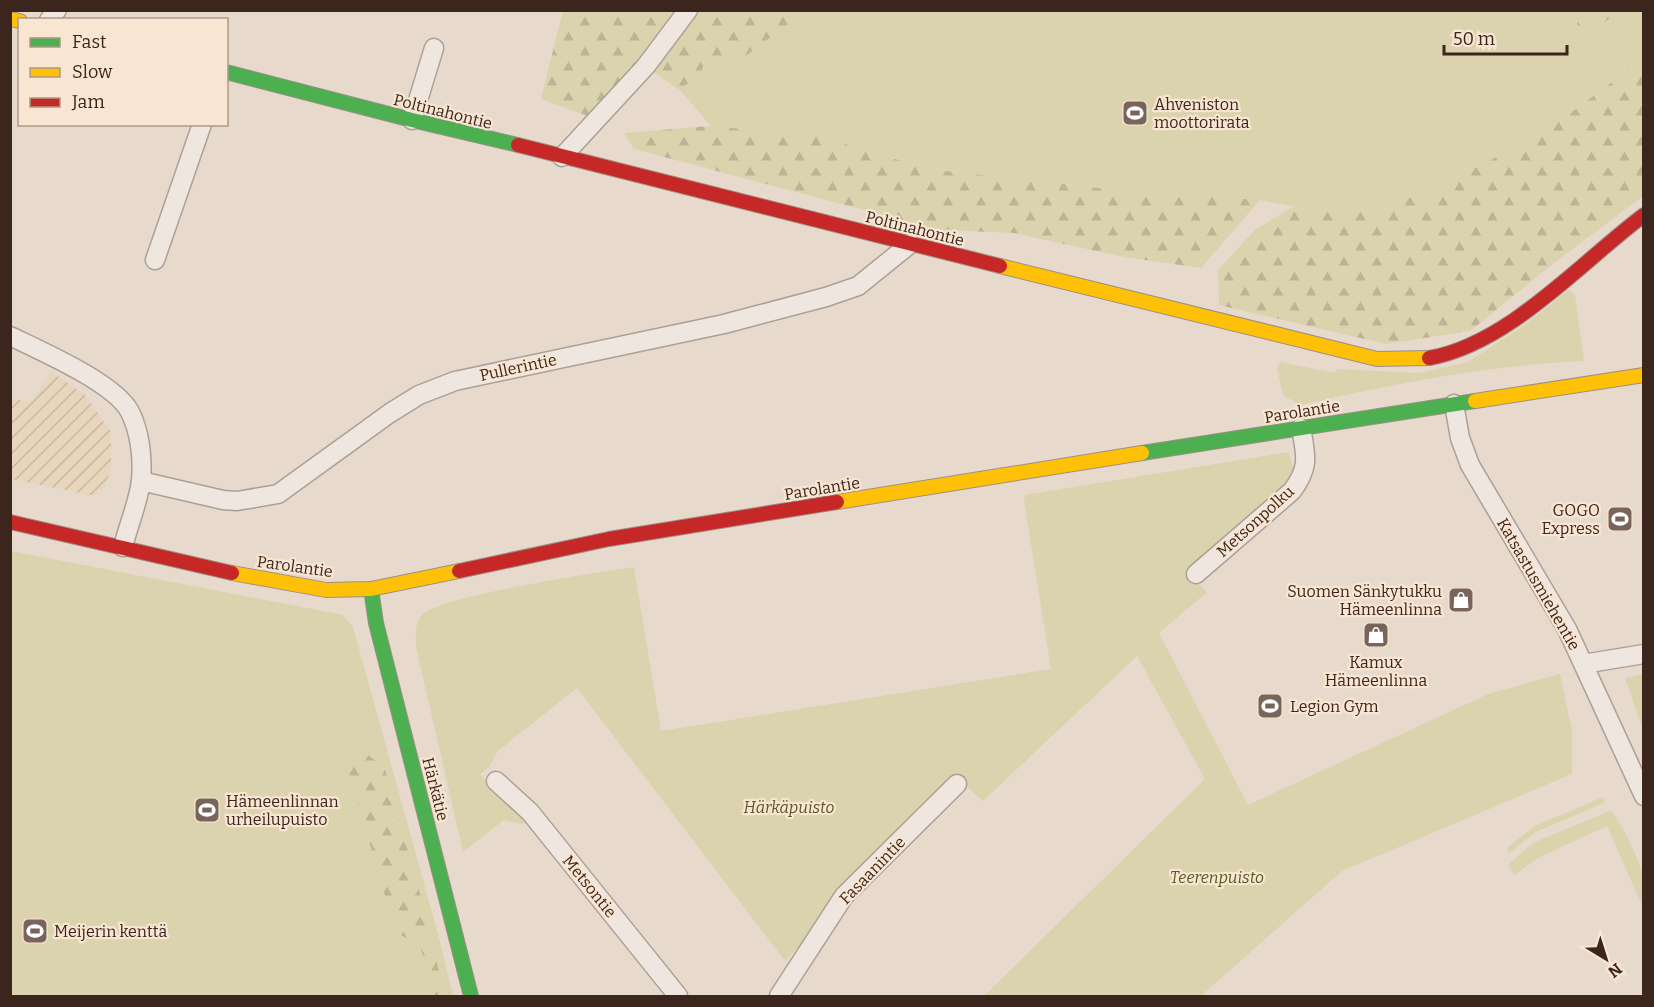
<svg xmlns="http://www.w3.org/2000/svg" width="1654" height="1007" viewBox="0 0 1654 1007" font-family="Bitter,serif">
  <defs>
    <pattern id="farmland-furrows" width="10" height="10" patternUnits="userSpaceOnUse" patternTransform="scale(1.5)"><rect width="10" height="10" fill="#e8d6bc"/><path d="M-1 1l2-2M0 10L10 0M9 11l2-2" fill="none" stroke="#c8b8a1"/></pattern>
    <pattern id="forest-firs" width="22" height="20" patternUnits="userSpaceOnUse" patternTransform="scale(1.5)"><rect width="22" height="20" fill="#dbd2ae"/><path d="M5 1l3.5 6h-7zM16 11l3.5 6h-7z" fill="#bdb495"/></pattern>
  </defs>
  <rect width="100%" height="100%" fill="#e7dacd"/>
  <!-- farmland -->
  <path fill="url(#farmland-furrows)" d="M51 371 85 395 111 432V467L106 485 95 496 11 479V399L32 402Z"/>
  <!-- green -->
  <path fill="#dbd2ae" d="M563 11H1591L1577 23 1587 35 1620 11H1643V59L1549 129 1428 193 1352 213 1305 209 1260 200 1135 192 929 169 818 136 711 126 680 90 646 67 541 99Z
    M1569 290 1575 295 1584 361C1488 365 1394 384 1300 405L1283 395 1277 368 1280 362 1335 373 1336 369 1419 373 1468 362 1526 324Z
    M1289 452 1294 473 1290 480 1186 572 1207 592 1159 633 1248 805 1488 694 1560 674 1572 731V774L1342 871 1201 996H984L1205 779 1137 656 983 801 959 780 785 961 577 688 498 751 489 767 480 774 527 820 522 824 504 820 463 852 416 647C416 637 414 624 422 615 439 596 600 572 634 567L661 731 1051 669 1024 501 1025 495Z
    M11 551 343 615 353 627 438 934 453 996H11Z
    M1643 674 1644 727H1642L1625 678Z
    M1603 797 1605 800 1604 803 1536 832 1508 854V847L1535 826Z
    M1610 811C1619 816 1640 863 1643 874 1646 884 1644 897 1643 907L1607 826 1540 857 1514 875 1508 865 1529 846 1542 839Z"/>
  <!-- forest -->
  <path fill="url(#forest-firs)" d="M563 11H777L790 23 743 58 724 51 720 61 707 57 701 72 680 90 646 67 596 119 541 99Z
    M1591 11V10L1620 11 1587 35 1579 33 1577 23Z
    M1643 59V196L1554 263 1470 331 1386 344 1219 305 1218 270 1255 230 1292 207 1352 213 1428 193 1549 129Z
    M711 126 818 136 929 169 1135 192 1260 200 1201 268 1124 257 1014 233 940 230 634 149 624 133Z
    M343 753 367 754 385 769 429 926 444 996H426L427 973 420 944 396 933Z"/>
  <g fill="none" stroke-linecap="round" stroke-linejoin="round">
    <!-- street casing -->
    <g stroke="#ac9f96" stroke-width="21">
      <path id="street" d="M49 20 57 10
        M412 120 434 48
        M562 157 646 66 688 10
        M155 260 202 124
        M10 336C41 351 115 383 130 412 140 432 143 458 141 480 139 501 128 526 123 547
        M1454 404 1460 438 1470 465 1567 629 1644 796
        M141 481 223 500 237 501 278 494 390 413 419 395 455 381 724 324 826 297 858 286 910 244
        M1196 574 1292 491C1310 467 1306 456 1301 428
        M1583 664 1644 654
        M496 781 530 812 678 996
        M779 996 844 896 957 784"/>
    </g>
    <!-- fast casing -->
    <g stroke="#9c8f86" stroke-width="16">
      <path id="fast" d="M226 72 412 120 518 145
        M1142 453 1475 401
        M371 589 376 623 471 996"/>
    </g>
    <!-- slow casing -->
    <g stroke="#9c8f86" stroke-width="16">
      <path id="slow" d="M10 19 20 21
        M1000 266 1377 359 1429 358
        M1475 401 1644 375
        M837 502 1142 453
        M232 573 326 590 371 589 459 571"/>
    </g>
    <!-- jam casing -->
    <g stroke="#9c8f86" stroke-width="16">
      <path id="jam" d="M518 145 1000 266
        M1429 358C1509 344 1581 262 1644 215
        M10 522 232 573
        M459 571 609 539 837 502"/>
    </g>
    <!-- street -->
    <use href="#street" stroke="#efe7df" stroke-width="18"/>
    <!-- fast -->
    <use href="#fast" stroke="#4caf50" stroke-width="14"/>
    <!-- slow -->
    <use href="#slow" stroke="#ffc107" stroke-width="14"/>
    <!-- jam -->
    <use href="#jam" stroke="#c62828" stroke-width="14"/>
  </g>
  <!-- icons -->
  <defs>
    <g id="stadium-square" transform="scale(1.35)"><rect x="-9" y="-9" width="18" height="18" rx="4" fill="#78645b" stroke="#f8e6d2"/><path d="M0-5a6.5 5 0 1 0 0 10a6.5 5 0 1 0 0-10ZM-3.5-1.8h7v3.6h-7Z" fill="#fff"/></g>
    <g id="shop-square" transform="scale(1.35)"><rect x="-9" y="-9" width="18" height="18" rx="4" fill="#78645b" stroke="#f8e6d2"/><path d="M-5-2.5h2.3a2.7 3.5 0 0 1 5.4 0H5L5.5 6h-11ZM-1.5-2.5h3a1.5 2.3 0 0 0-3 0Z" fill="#fff"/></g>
  </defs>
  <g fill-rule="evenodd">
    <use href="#stadium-square" x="1135" y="113"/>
    <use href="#stadium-square" x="1620" y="519"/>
    <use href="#shop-square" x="1461" y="600"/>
    <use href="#shop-square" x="1376" y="635"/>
    <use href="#stadium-square" x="1270" y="706"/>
    <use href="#stadium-square" x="207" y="810"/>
    <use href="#stadium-square" x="35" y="931"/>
  </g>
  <g text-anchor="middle" stroke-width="4.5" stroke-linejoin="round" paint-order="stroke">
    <!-- poi labels -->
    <g font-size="16" fill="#3c251d" stroke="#f8e6d2" text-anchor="start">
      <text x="1154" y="110">Ahveniston<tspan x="1154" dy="18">moottorirata</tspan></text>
      <text x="1600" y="516" text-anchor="end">GOGO<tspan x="1600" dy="18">Express</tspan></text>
      <text x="1442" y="597" text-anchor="end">Suomen Sänkytukku<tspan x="1442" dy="18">Hämeenlinna</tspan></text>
      <text x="1376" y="668" text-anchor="middle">Kamux<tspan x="1376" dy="18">Hämeenlinna</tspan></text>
      <text x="1290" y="712">Legion Gym</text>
      <text x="226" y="807">Hämeenlinnan<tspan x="226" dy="18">urheilupuisto</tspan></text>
      <text x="54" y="937">Meijerin kenttä</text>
    </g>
    <!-- street labels -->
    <g font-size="16" fill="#3c251d" stroke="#f8e6d2">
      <text transform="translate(443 111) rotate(14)" y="6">Poltinahontie</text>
      <text transform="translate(915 228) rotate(14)" y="6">Poltinahontie</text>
      <text transform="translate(518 367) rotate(-12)" y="6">Pullerintie</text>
      <text transform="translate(1302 411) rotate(-9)" y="6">Parolantie</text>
      <text transform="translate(822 488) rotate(-9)" y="6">Parolantie</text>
      <text transform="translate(1255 521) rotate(-42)" y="6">Metsonpolku</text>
      <text transform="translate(295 566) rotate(8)" y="6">Parolantie</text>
      <text transform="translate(1539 584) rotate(60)" y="6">Katsastusmiehentie</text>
      <text transform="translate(436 789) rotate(76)" y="6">Härkätie</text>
      <text transform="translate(872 870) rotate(-46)" y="6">Fasaanintie</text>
      <text transform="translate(590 886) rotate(51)" y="6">Metsontie</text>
    </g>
    <!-- park labels -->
    <g font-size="16" font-style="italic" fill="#575a22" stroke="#f8e6d2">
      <text x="789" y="813">Härkäpuisto</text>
      <text x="1217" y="883">Teerenpuisto</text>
    </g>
  </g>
  <!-- border -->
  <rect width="1654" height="1007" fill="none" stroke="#3c251d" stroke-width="24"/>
  <!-- legend -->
  <rect x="18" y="18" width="210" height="108" fill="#f8e6d2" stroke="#ad998a" stroke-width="1.5"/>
  <rect x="30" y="38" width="30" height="9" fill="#4caf50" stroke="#ad998a" stroke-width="1.5"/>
  <text x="72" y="48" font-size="18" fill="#3c251d">Fast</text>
  <rect x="30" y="68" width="30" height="9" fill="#ffc107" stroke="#ad998a" stroke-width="1.5"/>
  <text x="72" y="78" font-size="18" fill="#3c251d">Slow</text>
  <rect x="30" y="98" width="30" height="9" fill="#c62828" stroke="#ad998a" stroke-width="1.5"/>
  <text x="72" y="108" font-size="18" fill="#3c251d">Jam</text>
  <!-- north arrow -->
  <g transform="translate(1606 959) rotate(142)" stroke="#f8e6d2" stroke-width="4.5" paint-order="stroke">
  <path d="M0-4.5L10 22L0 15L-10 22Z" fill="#3c251d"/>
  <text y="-9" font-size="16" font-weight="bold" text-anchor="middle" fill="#3c251d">N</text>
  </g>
  <!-- scale -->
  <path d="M1444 45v9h123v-9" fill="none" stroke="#3c251d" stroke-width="3"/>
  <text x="1453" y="45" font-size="18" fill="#3c251d" stroke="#f8e6d2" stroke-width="4.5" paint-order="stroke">50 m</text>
</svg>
